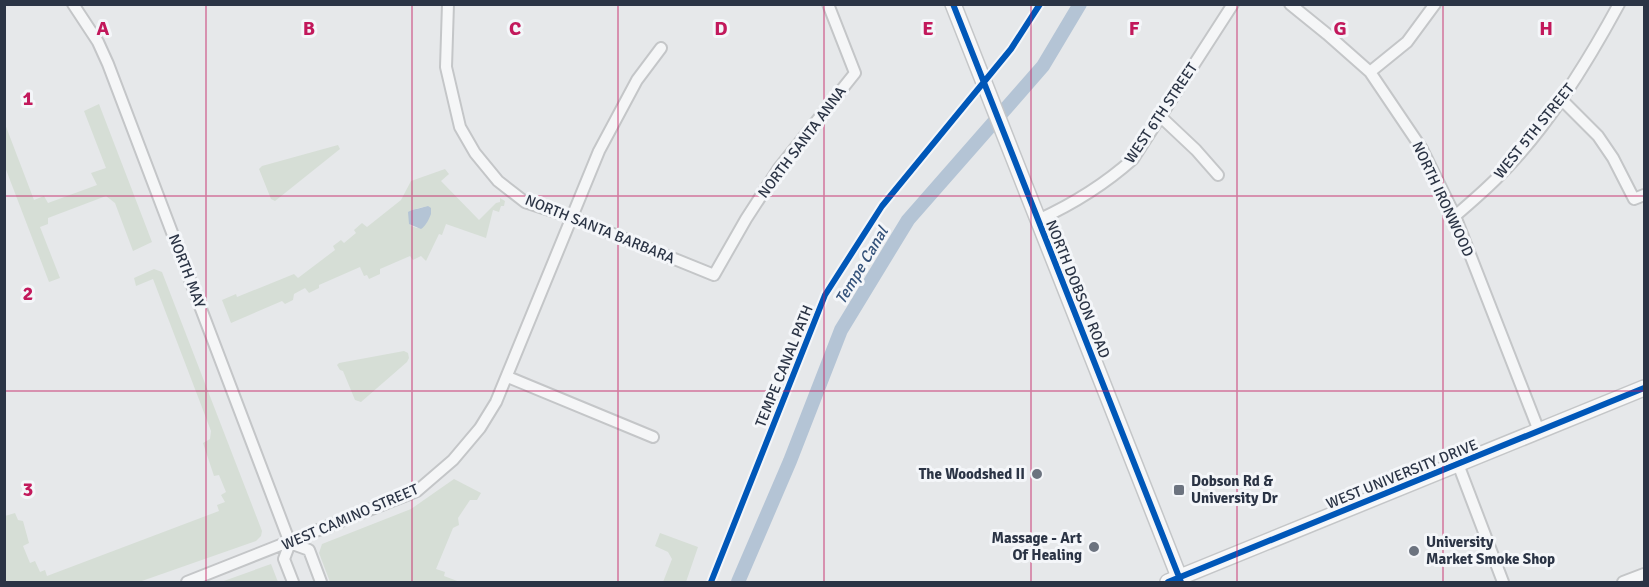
<svg xmlns="http://www.w3.org/2000/svg" width="1649" height="587" viewBox="0 0 1649 587" font-family="Signika,sans-serif">
  <rect width="100%" height="100%" fill="#e6e8ea"/>
  <!-- green -->
  <path fill="#d6ded6" fill-rule="evenodd" d="M99 104 152 242 133 251 115 203 106 196 48 218V224L40 227 60 278 49 282 5 167V124L34 200 44 196 48 203 97 185 91 173 106 168 84 111Z
    M338 145 340 149 275 201 271 199 259 169 262 166Z
    M445 169 449 174 441 181 479 220 496 203 500 202V198L505 201 504 206H501L499 212 493 210 486 238 446 224 442 235 439 234 426 261 421 256 413 260 410 256 380 269V274L369 279 367 275 364 276 360 267 319 285V288L309 293 305 288 294 294 293 300 285 304 282 301 231 323 222 300 236 294 237 297 294 274 298 278 335 250 333 246 341 240 344 243 356 233 354 230 362 223 367 227 401 200 411 181ZM423 207 430 216 428 218 426 224 417 228 411 226 409 220 412 210Z
    M154 269 162 272 262 531 261 536 256 541 139 582H5V516L15 513 18 520 23 521 29 543 23 546 30 563 35 561 40 572 45 570 47 576 219 511 217 505 225 502 221 495 226 492 219 475 214 476 203 443 210 439 211 431 153 279 136 286 134 278Z
    M404 351 408 353 409 358 407 362 361 402 355 400 343 371 340 370 337 365 339 363Z
    M454 479 481 493 477 500H470L458 518 459 525 453 528 436 569 445 572 444 576 460 582H330L319 553 322 544 411 509Z
    M660 533 698 547 686 582H663L672 559 668 552 655 546Z
    M271 564 278 582H221Z"/>
  <!-- water -->
  <path fill="#b4c4d5" d="M428 206 431 208V214C429 219 426 226 421 229L409 224 408 212C413 209 422 208 428 206Z"/>
  <g fill="none" stroke-linecap="round" stroke-linejoin="round">
    <!-- canal -->
    <path stroke="#b4c4d5" stroke-width="14" d="M738 582 790 461 841 330 908 220 1043 66 1080 4"/>
    <!-- street casing -->
    <g stroke="#c4c6c8" stroke-width="14">
      <path id="street" d="M73 4 98 42 108 64 290 543 284 559 293 582
        M448 4 446 67 460 127 475 153 498 181 525 202 571 217 714 275 746 219 779 168 855 73 828 4
        M1290 4 1327 34 1370 72 1422 149 1455 216 1539 431
        M1370 72 1407 42 1435 4
        M1562 100 1598 136 1613 158 1634 199 1644 195
        M1161 117 1196 150 1218 175
        M1455 216C1469 204 1483 192 1496 179 1546 130 1586 65 1619 4
        M1038 220C1073 204 1104 185 1133 159L1233 4
        M508 377 653 437
        M1458 464 1503 582
        M290 543 309 550 321 582
        M187 582 417 491 453 460 480 428 496 402 599 151 637 80 661 48
        M1623 582 1644 574"/>
    </g>
    <!-- secondary casing -->
    <g stroke="#c4c6c8" stroke-width="18">
      <path id="secondary" d="M953 4 1181 582
        M1168 582 1644 388"/>
    </g>
    <!-- street -->
    <use href="#street" stroke="#f5f6f7" stroke-width="10"/>
    <!-- secondary -->
    <use href="#secondary" stroke="#f8f8f8" stroke-width="15"/>
    <!-- cycleway casing -->
    <g stroke="#f4f6f9" stroke-width="10">
      <path id="cycleway" d="M953 4 1181 582
        M711 582 825 295 882 206 1011 49 1040 4
        M1168 582 1644 388"/>
    </g>
    <!-- cycleway -->
    <use href="#cycleway" stroke="#0057b8" stroke-width="6"/>
  </g>
  <!-- grid -->
  <path fill="none" stroke="#c2185b" stroke-width="1.5" stroke-opacity="0.55" d="M206 4V582M412 4V582M618 4V582M824 4V582M1031 4V582M1237 4V582M1443 4V582M4 196H1644M4 391H1644"/>
  <!-- markers -->
  <g fill="#6c737f" stroke="#f4f6f9" stroke-width="2">
    <circle cx="1037" cy="474" r="6"/>
    <rect x="1173" y="484" width="12" height="12" rx="3"/>
    <circle cx="1094" cy="547" r="6"/>
    <circle cx="1414" cy="551" r="6"/>
  </g>
  <g text-anchor="middle" stroke-width="6" stroke-linejoin="round" paint-order="stroke">
    <!-- street labels -->
    <g font-size="15" fill="#2b3445" stroke="#f4f6f9">
      <text transform="translate(1161 113) rotate(-56)" y="5">WEST 6TH STREET</text>
      <text transform="translate(1534 131) rotate(-51)" y="5">WEST 5TH STREET</text>
      <text transform="translate(802 142) rotate(-53)" y="5">NORTH SANTA ANNA</text>
      <text transform="translate(1443 199) rotate(65)" y="5">NORTH IRONWOOD</text>
      <text transform="translate(600 229) rotate(22)" y="5">NORTH SANTA BARBARA</text>
      <text transform="translate(187 271) rotate(69)" y="5">NORTH MAY</text>
      <text transform="translate(1078 289) rotate(68)" y="5">NORTH DOBSON ROAD</text>
      <text transform="translate(784 366) rotate(-68)" y="5">TEMPE CANAL PATH</text>
      <text transform="translate(1402 474) rotate(-22)" y="5">WEST UNIVERSITY DRIVE</text>
      <text transform="translate(350 517) rotate(-23)" y="5">WEST CAMINO STREET</text>
    </g>
    <!-- poi labels -->
    <g font-size="15" font-weight="bold" fill="#2b3445" stroke="#f4f6f9" text-anchor="end">
      <text x="1025" y="479">The Woodshed II</text>
      <text x="1191" y="486" text-anchor="start">Dobson Rd &amp;<tspan x="1191" dy="17">University Dr</tspan></text>
      <text x="1082" y="543">Massage - Art<tspan x="1082" dy="17">Of Healing</tspan></text>
      <text x="1426" y="547" text-anchor="start">University<tspan x="1426" dy="17">Market Smoke Shop</tspan></text>
    </g>
    <!-- water labels -->
    <g font-size="16" font-style="italic" fill="#34527a" stroke="#f4f6f9">
      <text transform="translate(861 265) rotate(-59)" y="6">Tempe Canal</text>
    </g>
  </g>
  <g font-size="20" text-anchor="middle" font-weight="bold" fill="#c2185b" stroke="#f4f6f9" stroke-width="6" stroke-linejoin="round" paint-order="stroke">
    <text x="103" y="35">A</text>
    <text x="309" y="35">B</text>
    <text x="515" y="35">C</text>
    <text x="721" y="35">D</text>
    <text x="928" y="35">E</text>
    <text x="1134" y="35">F</text>
    <text x="1340" y="35">G</text>
    <text x="1546" y="35">H</text>
    <text x="28" y="105">1</text>
    <text x="28" y="300">2</text>
    <text x="28" y="496">3</text>
  </g>
  <!-- border -->
  <rect width="1649" height="587" fill="none" stroke="#2b3445" stroke-width="12"/>
</svg>
